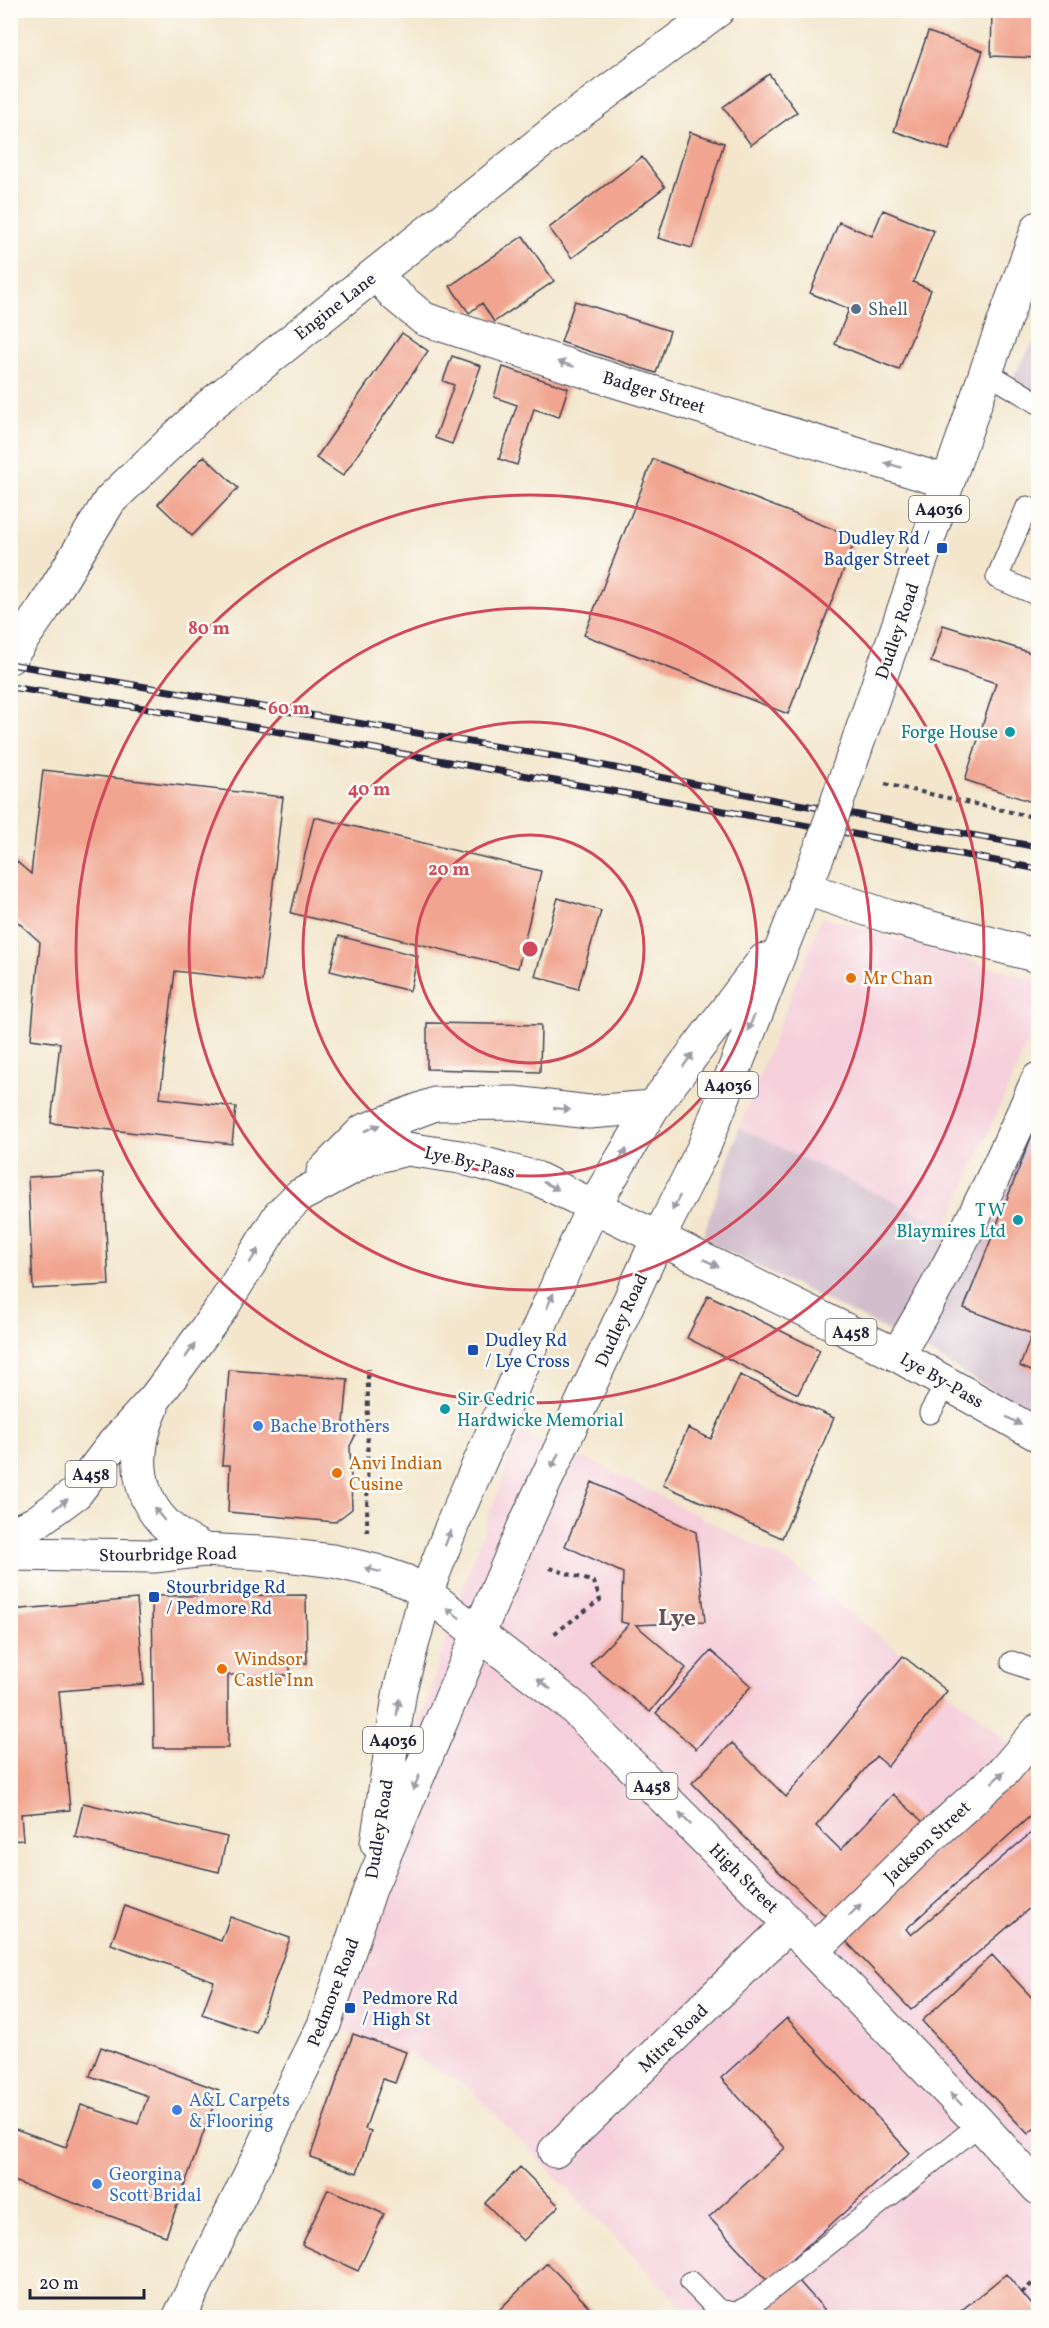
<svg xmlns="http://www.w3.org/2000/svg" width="1049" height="2328" viewBox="0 0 1049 2328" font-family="Vollkorn,serif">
  <rect width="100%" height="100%" fill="#fdfcf7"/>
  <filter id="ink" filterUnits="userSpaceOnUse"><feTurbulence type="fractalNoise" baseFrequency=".0167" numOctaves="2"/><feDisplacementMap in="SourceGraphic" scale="12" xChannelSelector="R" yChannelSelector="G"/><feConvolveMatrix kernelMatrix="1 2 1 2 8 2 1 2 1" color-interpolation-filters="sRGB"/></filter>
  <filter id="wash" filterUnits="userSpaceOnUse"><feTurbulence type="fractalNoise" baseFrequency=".008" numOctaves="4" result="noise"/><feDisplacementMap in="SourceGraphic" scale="24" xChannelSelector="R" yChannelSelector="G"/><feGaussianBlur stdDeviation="1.35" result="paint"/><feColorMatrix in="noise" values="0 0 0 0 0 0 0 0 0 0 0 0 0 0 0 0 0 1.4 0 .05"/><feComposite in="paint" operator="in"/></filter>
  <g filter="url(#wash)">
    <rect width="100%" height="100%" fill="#f3e6cc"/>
    <!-- built -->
    <path fill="#f5cfdb" d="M822 916 1038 981V1019L945 1232 739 1128Z
      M519 1432 591 1461 788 1562 989 1725 1038 1771V2317H692L468 2087 406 2052 324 2025 370 1889 454 1613Z"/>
    <!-- industrial -->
    <path fill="#d1bdcc" d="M1038 335V403L1008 385Z
      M1038 1107V1418L921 1347 702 1239 739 1128 980 1243Z"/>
    <g id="blocks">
      <!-- building -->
      <path fill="#f1a590" d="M992 10H1038V58L991 56Z
        M928 32 983 51 949 150 894 131Z
        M769 74 797 112 751 145 723 107Z
        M690 132 724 143 692 248 658 238Z
        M642 157 665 187 572 258 549 228Z
        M883 210 934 231 913 282 931 290 899 370 835 344 849 309 810 293 839 222 872 236Z
        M523 236 554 281 494 322 482 303 469 313 450 286Z
        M575 301 670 331 656 373 561 342Z
        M402 333 428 351 343 476 316 458Z
        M452 356 481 366 452 444 435 438 454 385 443 381Z
        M503 367 568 388 559 417 534 409 517 465 499 459 517 405 494 397Z
        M204 456 238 488 192 536 158 504Z
        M653 459 856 538 788 714 584 635Z
        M943 625 1038 655V804L965 780 996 683 931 662Z
        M43 770 283 797 262 981 175 971 160 1098 236 1107 232 1144 51 1123 60 1043 31 1039 40 942 10 915V856L31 874Z
        M314 817 541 871 518 968 291 913Z
        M558 898 601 911 578 989 535 976Z
        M339 936 418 956 410 991 330 971Z
        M427 1023 541 1025 540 1072 427 1069Z
        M1034 1130 1038 1132V1374L1020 1366 1032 1334 964 1308Z
        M103 1173 109 1285 33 1289 28 1177Z
        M708 1295 820 1350 798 1394 687 1338Z
        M229 1370 348 1379 344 1423 358 1430 350 1446 352 1509 335 1522 228 1512 230 1465H222Z
        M740 1375 834 1418 782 1538 663 1485 688 1428 711 1439Z
        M592 1482 696 1532 705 1622 636 1625 686 1668 650 1712 590 1664 629 1624 621 1622 623 1573 565 1546Z
        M306 1595 307 1663H290V1675H228V1748H154L152 1596Z
        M137 1599 144 1684 59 1691 70 1810 21 1814 23 1840 10 1841V1610Z
        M711 1651 751 1686 696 1749 656 1713Z
        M903 1656 947 1691 888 1766 876 1756 816 1826 841 1850 893 1794 923 1822 831 1921 776 1869 692 1783 732 1743 786 1797Z
        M1032 1764 1038 1771V1809L906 1929 911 1935 1038 1827V1901L911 2010 842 1937Z
        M83 1803 227 1837 219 1872 75 1837Z
        M125 1906 221 1941 230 1917 290 1938 256 2033 202 2014 214 1981 111 1944Z
        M992 1955 1038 2004V2125L1028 2134 922 2021Z
        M787 2018 910 2153 768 2281 709 2217 785 2148 721 2078Z
        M353 2034 406 2052 395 2083 383 2079 365 2129 371 2131 357 2173 310 2157Z
        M101 2047 219 2090 166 2236 10 2180V2127L66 2147 81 2105 138 2124 148 2096 90 2076Z
        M520 2167 559 2206 523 2241 485 2203Z
        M328 2189 384 2214 358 2271 302 2245Z
        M547 2263 600 2318H506L499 2310Z
        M1006 2274 1038 2312 1032 2318H952Z
        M797 2279 832 2318H754Z"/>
    </g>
  </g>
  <g filter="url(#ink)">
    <use href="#blocks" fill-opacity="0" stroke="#413f51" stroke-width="1.5"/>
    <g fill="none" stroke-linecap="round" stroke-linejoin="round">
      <!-- service casing -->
      <g stroke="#413f51" stroke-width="23">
        <path id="service" d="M986 372 1038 403
          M1038 512 1027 507 997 578 1038 595
          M930 1413 947 1383
          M1012 1662 1038 1672
          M691 2282 718 2310 736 2313 753 2304 980 2124"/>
      </g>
      <!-- minor casing -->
      <g stroke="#413f51" stroke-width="35">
        <path id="minor" d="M376 274 395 295 424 319 622 383 948 482
          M10 657 44 608 110 500 209 406 564 124 718 10
          M804 888 890 917 1038 956
          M897 1355C952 1265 996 1176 1038 1079
          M813 1951 925 1842 1005 1770 1038 1731
          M555 2151 790 1924"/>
      </g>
      <!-- trunk casing -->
      <g stroke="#413f51" stroke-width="35">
        <path id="trunk" d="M841 791 986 372 1038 228
          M323 1172 363 1131 435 1104 514 1103 589 1112 653 1107
          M152 1408C132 1451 134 1502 176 1533 184 1540 195 1544 204 1550
          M10 1534 35 1523 76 1493 115 1442 156 1397 223 1306 279 1216 299 1196 370 1158 407 1149 460 1157 536 1178 897 1355 1038 1435
          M10 1554 154 1556 204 1550 277 1554 333 1561 376 1571 405 1581 426 1593 571 1705 790 1924 813 1951 980 2124 1038 2188
          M377 1843 400 1690 426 1593 453 1523 569 1259 593 1207 653 1107 764 960
          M179 2318 324 2025 370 1889 523 1529 659 1237 704 1147 822 845"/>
      </g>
      <!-- path -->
      <path stroke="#413f51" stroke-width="4" stroke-dasharray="4.5 4.5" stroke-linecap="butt" d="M885 784 1038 818
        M367 1532 368 1369
        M550 1568 594 1582 600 1600 551 1636
        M1022 2293 1038 2278"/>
      <!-- service -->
      <use href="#service" stroke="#fff" stroke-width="21"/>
      <!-- minor -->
      <use href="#minor" stroke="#fff" stroke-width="33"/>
      <!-- trunk -->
      <use href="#trunk" stroke="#fff" stroke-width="33"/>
      <!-- rail casing -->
      <g stroke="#22223b" stroke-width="7">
        <path id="rail" d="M10 664 570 759 775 800 1038 847
          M10 687 162 711 876 838 1038 869"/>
      </g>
      <!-- rail -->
      <use href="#rail" stroke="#fdfcf7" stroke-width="4.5" stroke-dasharray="14" stroke-linecap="butt"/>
      <!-- trunk-bridge casing -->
      <g stroke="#413f51" stroke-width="35" stroke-linecap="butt">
        <path id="trunk-bridge" d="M822 845 841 791"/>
      </g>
      <!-- trunk-bridge -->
      <use href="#trunk-bridge" stroke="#fff" stroke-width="33"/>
    </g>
    <!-- one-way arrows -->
    <defs><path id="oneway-solid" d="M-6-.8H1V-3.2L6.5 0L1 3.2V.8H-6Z" transform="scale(1.5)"/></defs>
    <g fill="#9c9ca7">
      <use href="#oneway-solid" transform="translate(566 364) rotate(-162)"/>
      <use href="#oneway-solid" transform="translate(893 465) rotate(-163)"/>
      <use href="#oneway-solid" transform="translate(751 1023) rotate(111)"/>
      <use href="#oneway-solid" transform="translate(688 1060) rotate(-54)"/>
      <use href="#oneway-solid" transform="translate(562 1109) rotate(6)"/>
      <use href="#oneway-solid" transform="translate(372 1128) rotate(-23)"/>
      <use href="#oneway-solid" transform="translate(622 1156) rotate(-59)"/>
      <use href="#oneway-solid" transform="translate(551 1186) rotate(27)"/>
      <use href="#oneway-solid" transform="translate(676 1203) rotate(117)"/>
      <use href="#oneway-solid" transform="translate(254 1256) rotate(-58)"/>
      <use href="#oneway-solid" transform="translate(711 1263) rotate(26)"/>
      <use href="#oneway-solid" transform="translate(550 1301) rotate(-66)"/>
      <use href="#oneway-solid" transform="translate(190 1351) rotate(-54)"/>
      <use href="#oneway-solid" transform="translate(1014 1421) rotate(29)"/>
      <use href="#oneway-solid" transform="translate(555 1461) rotate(115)"/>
      <use href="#oneway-solid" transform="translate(61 1504) rotate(-36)"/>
      <use href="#oneway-solid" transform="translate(159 1514) rotate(-129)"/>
      <use href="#oneway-solid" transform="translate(448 1538) rotate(-69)"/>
      <use href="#oneway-solid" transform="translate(373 1570) rotate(-165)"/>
      <use href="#oneway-solid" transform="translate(453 1613) rotate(-143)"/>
      <use href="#oneway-solid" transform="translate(544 1684) rotate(-142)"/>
      <use href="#oneway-solid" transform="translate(398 1707) rotate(-81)"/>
      <use href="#oneway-solid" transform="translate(998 1777) rotate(-42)"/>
      <use href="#oneway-solid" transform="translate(416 1783) rotate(113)"/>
      <use href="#oneway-solid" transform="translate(685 1819) rotate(-135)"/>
      <use href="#oneway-solid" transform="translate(855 1910) rotate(-44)"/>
      <use href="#oneway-solid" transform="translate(956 2099) rotate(-134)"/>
    </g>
  </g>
  <!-- distance rings -->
  <g fill="none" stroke="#d1495b" stroke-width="3">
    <circle cx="530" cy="949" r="114"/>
    <circle cx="530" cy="949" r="227"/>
    <circle cx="530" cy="949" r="341"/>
    <circle cx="530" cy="949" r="454"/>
  </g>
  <!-- markers -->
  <circle fill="#5c6f8a" stroke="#fdfcf7" stroke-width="2" cx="856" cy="309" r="6"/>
  <g fill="#1a4fb4" stroke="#fdfcf7" stroke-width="2">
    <rect x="936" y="542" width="12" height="12" rx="3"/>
    <rect x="467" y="1344" width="12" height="12" rx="3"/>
    <rect x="148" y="1591" width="12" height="12" rx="3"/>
    <rect x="344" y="2002" width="12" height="12" rx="3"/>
  </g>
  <g fill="#0f9aa8" stroke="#fdfcf7" stroke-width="2">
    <circle cx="1010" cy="732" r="6"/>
    <circle cx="1018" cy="1220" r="6"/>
    <circle cx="445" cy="1409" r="6"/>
  </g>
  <g fill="#e8710a" stroke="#fdfcf7" stroke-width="2">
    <circle cx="851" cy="978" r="6"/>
    <circle cx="337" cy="1473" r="6"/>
    <circle cx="222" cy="1669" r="6"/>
  </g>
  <g fill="#3f7fe0" stroke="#fdfcf7" stroke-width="2">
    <circle cx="258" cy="1426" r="6"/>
    <circle cx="177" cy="2110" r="6"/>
    <circle cx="97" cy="2184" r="6"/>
  </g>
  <g text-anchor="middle" stroke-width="5" stroke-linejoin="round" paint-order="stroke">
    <!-- shield labels -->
    <g fill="#fdfcf7" stroke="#646373" stroke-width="1.5">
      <rect x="909" y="496" width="60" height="26" rx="4.5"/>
      <rect x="698" y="1072" width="60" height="26" rx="4.5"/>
      <rect x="825.5" y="1319" width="51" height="26" rx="4.5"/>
      <rect x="65.5" y="1461" width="51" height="26" rx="4.5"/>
      <rect x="363" y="1727" width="60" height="26" rx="4.5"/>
      <rect x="626.5" y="1773" width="51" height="26" rx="4.5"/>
    </g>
    <g font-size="16" font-weight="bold" fill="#22223b">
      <text x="939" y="515">A4036</text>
      <text x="728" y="1091">A4036</text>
      <text x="851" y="1338">A458</text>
      <text x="91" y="1480">A458</text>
      <text x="393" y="1746">A4036</text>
      <text x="652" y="1792">A458</text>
    </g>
    <!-- street labels -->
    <g font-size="18" fill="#22223b" stroke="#fdfcf7">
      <text transform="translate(335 306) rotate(-38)" y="6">Engine Lane</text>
      <text transform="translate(654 392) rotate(17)" y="6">Badger Street</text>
      <text transform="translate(897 631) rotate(-71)" y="6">Dudley Road</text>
      <text transform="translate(470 1162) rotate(13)" y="6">Lye By-Pass</text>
      <text transform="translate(621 1320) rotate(-65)" y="6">Dudley Road</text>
      <text transform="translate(942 1380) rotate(30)" y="6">Lye By-Pass</text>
      <text transform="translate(168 1554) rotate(-1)" y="6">Stourbridge Road</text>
      <text transform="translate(379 1829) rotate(-81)" y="6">Dudley Road</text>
      <text transform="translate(927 1842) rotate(-43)" y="6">Jackson Street</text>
      <text transform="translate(744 1878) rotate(45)" y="6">High Street</text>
      <text transform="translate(333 1992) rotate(-69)" y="6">Pedmore Road</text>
      <text transform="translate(673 2038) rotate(-44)" y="6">Mitre Road</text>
    </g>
    <!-- service labels -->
    <g font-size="18" fill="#4e5e75" stroke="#fdfcf7" text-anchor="start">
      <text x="868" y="315">Shell</text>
    </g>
    <!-- transit labels -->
    <g font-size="18" fill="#164399" stroke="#fdfcf7" text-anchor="start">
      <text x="930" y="544" text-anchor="end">Dudley Rd /<tspan x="930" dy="21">Badger Street</tspan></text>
      <text x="485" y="1346">Dudley Rd<tspan x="485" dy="21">/ Lye Cross</tspan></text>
      <text x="166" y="1593">Stourbridge Rd<tspan x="166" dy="21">/ Pedmore Rd</tspan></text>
      <text x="362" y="2004">Pedmore Rd<tspan x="362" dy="21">/ High St</tspan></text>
    </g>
    <!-- culture labels -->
    <g font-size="18" fill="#0d838f" stroke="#fdfcf7" text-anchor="end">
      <text x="998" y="738">Forge House</text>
      <text x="1006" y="1216">T W<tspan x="1006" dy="21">Blaymires Ltd</tspan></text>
      <text x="457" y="1405" text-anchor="start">Sir Cedric<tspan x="457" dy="21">Hardwicke Memorial</tspan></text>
    </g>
    <!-- food labels -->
    <g font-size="18" fill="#c56008" stroke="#fdfcf7" text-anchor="start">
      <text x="863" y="984">Mr Chan</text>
      <text x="349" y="1469">Anvi Indian<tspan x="349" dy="21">Cusine</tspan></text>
      <text x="234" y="1665">Windsor<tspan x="234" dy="21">Castle Inn</tspan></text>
    </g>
    <!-- shop labels -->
    <g font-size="18" fill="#366cbe" stroke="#fdfcf7" text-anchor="start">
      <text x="270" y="1432">Bache Brothers</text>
      <text x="189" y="2106">A&amp;L Carpets<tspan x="189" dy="21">&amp; Flooring</tspan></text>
      <text x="109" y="2180">Georgina<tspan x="109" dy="21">Scott Bridal</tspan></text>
    </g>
    <!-- district labels -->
    <g font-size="24" font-weight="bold" fill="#6a5059" stroke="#fdfcf7">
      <text x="677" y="1625">Lye</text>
    </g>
  </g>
  <circle cx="530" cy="949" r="9" fill="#d1495b" stroke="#fdfcf7" stroke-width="3"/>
  <g font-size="18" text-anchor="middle" font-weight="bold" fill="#d1495b" stroke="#fdfcf7" stroke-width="5" stroke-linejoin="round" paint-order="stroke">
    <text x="209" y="634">80 m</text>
    <text x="289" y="714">60 m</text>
    <text x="369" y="795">40 m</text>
    <text x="449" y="875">20 m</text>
  </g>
  <!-- margin -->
  <rect width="1049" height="2328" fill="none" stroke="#fdfcf7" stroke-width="36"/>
  <!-- scale -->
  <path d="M30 2289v9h114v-9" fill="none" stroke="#22223b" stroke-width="3"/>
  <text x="39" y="2289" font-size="18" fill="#22223b" stroke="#fdfcf7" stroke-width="4.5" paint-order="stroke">20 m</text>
</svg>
